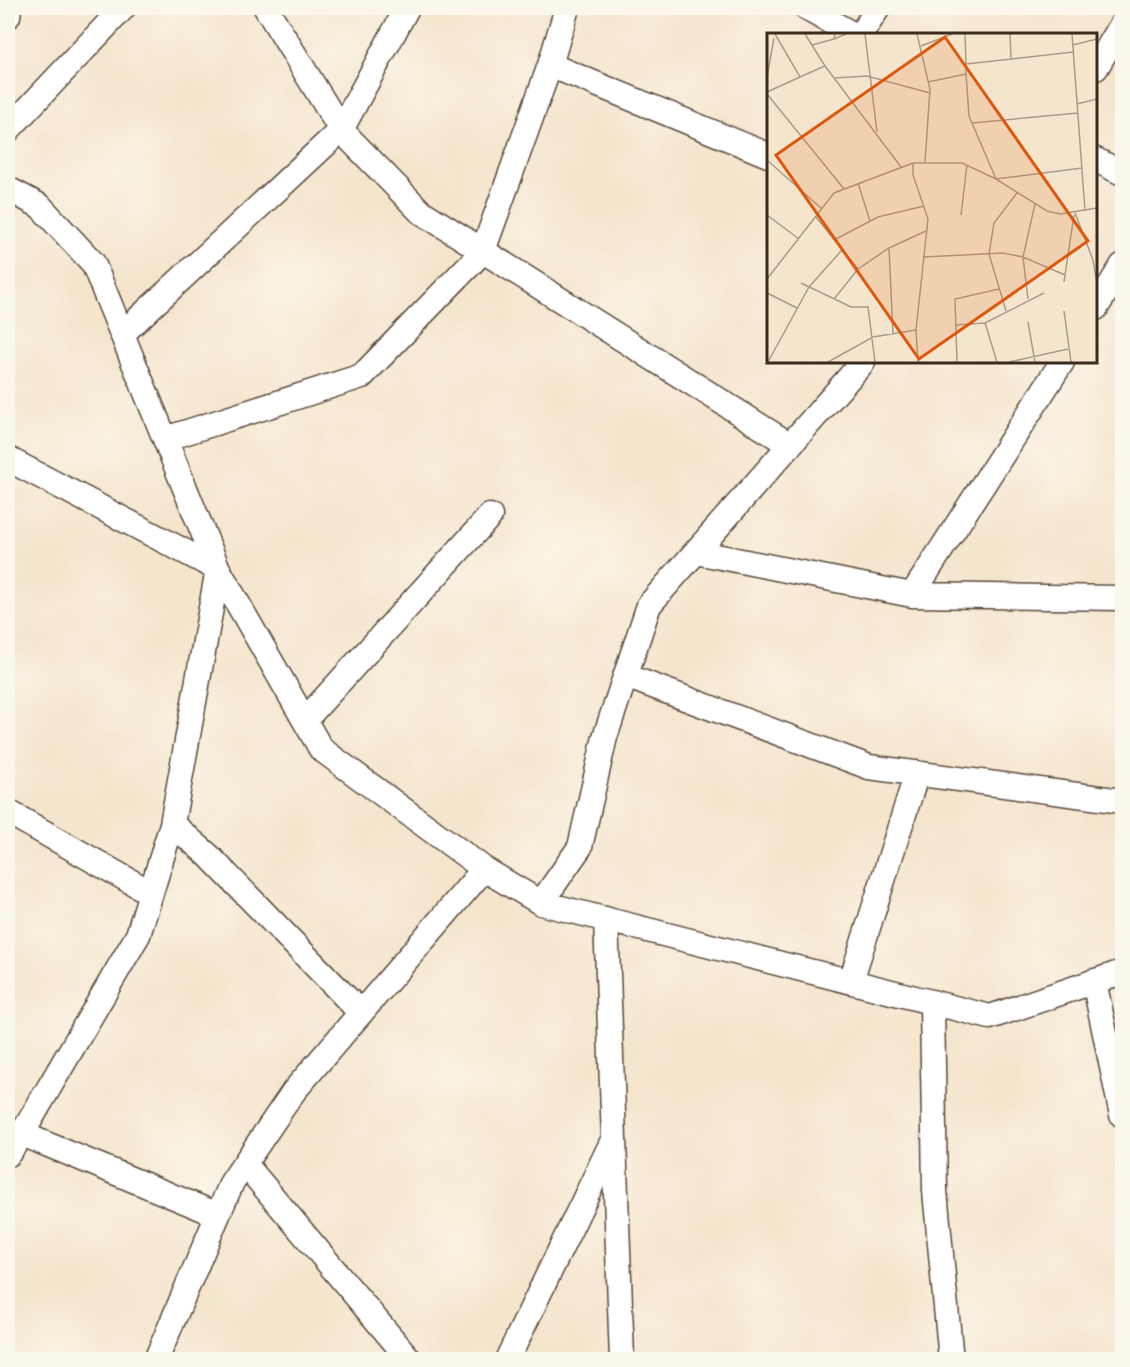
<svg xmlns="http://www.w3.org/2000/svg" width="1130" height="1367" viewBox="0 0 1130 1367" font-family="'Patrick Hand',sans-serif">
  <rect width="100%" height="100%" fill="#fbf7ec"/>
  <filter id="ink" filterUnits="userSpaceOnUse"><feTurbulence type="fractalNoise" baseFrequency=".0167" numOctaves="2"/><feDisplacementMap in="SourceGraphic" scale="12" xChannelSelector="R" yChannelSelector="G"/><feConvolveMatrix kernelMatrix="1 2 1 2 8 2 1 2 1" color-interpolation-filters="sRGB"/></filter>
  <filter id="wash" filterUnits="userSpaceOnUse"><feTurbulence type="fractalNoise" baseFrequency=".008" numOctaves="4" result="noise"/><feDisplacementMap in="SourceGraphic" scale="24" xChannelSelector="R" yChannelSelector="G"/><feGaussianBlur stdDeviation="1.35" result="paint"/><feColorMatrix in="noise" values="0 0 0 0 0 0 0 0 0 0 0 0 0 0 0 0 0 1.4 0 .05"/><feComposite in="paint" operator="in"/></filter>
  <g filter="url(#wash)">
    <rect width="100%" height="100%" fill="#f5e5cd"/>
  </g>
  <g filter="url(#ink)">
    <g fill="none" stroke-linecap="round" stroke-linejoin="round">
      <!-- minor casing -->
      <g stroke="#574638" stroke-width="27">
        <path id="minor" d="M266 8 341 130 420 211 790 445
          M806 8 852 34
          M8 16 9 8
          M861 34 878 8
          M550 65 768 155
          M1096 68 1122 24
          M8 130 123 8
          M1096 160 1122 173
          M8 189 40 206 93 263 218 569 321 749 484 869 541 903 580 847 605 737 649 605 863 362
          M1096 308 1122 266
          M122 334 341 130 407 8
          M165 439 362 376 483 251 550 65 567 8
          M8 459 218 569 172 824 138 935 22 1134 8 1154
          M696 552 912 595 1122 598
          M912 595 1062 362
          M626 676 869 767 1122 801
          M305 720 490 516
          M8 812 151 893
          M172 824 208 855 361 1013
          M541 903 990 1017 1122 972
          M606 919 622 1360
          M851 981 917 773
          M1094 981 1122 1115
          M932 1002 935 1191 951 1360
          M22 1134 218 1215
          M245 1164 410 1360
          M156 1360 232 1182 294 1091 484 869
          M507 1360 613 1140"/>
      </g>
      <!-- minor -->
      <use href="#minor" stroke="#fff" stroke-width="24"/>
    </g>
  </g>
  <!-- overview -->
  <g transform="translate(767 33)">
    <rect width="330" height="330" fill="#f5e5cd"/>
    <path fill="none" stroke="#ab9a87" stroke-width="1.5" d="M8 1 33 44 58 33 38 1M68 1 67 6 79 1M98 1 110 99M150 1 163 56 158 129M198 1 199 31M243 1 244 25M305 1 318 178M45 12 67 6M306 12 330 6M154 13 185 1M306 19 199 31V41L202 83 229 146 315 135M58 33 134 134M0 44 7 5M67 45 100 43 163 60M161 49 199 41M0 59 33 44M0 61 77 156M310 71 330 66M205 90 311 80M0 127 55 176M91 150 103 188M308 180 326 227 330 250M0 182 32 206M194 182 200 132M49 184 91 236M67 207 111 184 157 173M122 215 126 301M156 224 236 220 256 224 298 242M0 246 67 160 146 130M297 249 307 182M34 250 84 274H101L108 329M0 260 30 275M67 266 91 236 122 215 159 198M261 266 256 224 268 171M239 278 222 221 227 190 250 160M297 278 304 329M261 289 268 329M218 290 230 329M189 292 218 290 277 260M1 329 42 254 75 217M61 329 106 304 149 297M151 329 149 297 161 186 146 142V130H195L229 146 280 178 293 181 330 175M190 329 188 266 232 256M242 329 301 316"/>
    <path fill="#df570d" fill-opacity="0.15" stroke="#df570d" stroke-width="3" d="M178 4 321 208 152 326 9 122Z"/>
    <rect width="330" height="330" fill="none" stroke="#3b2a1e" stroke-width="3"/>
  </g>
  <!-- margin -->
  <rect width="1130" height="1367" fill="none" stroke="#fbf7ec" stroke-width="30"/>
</svg>
